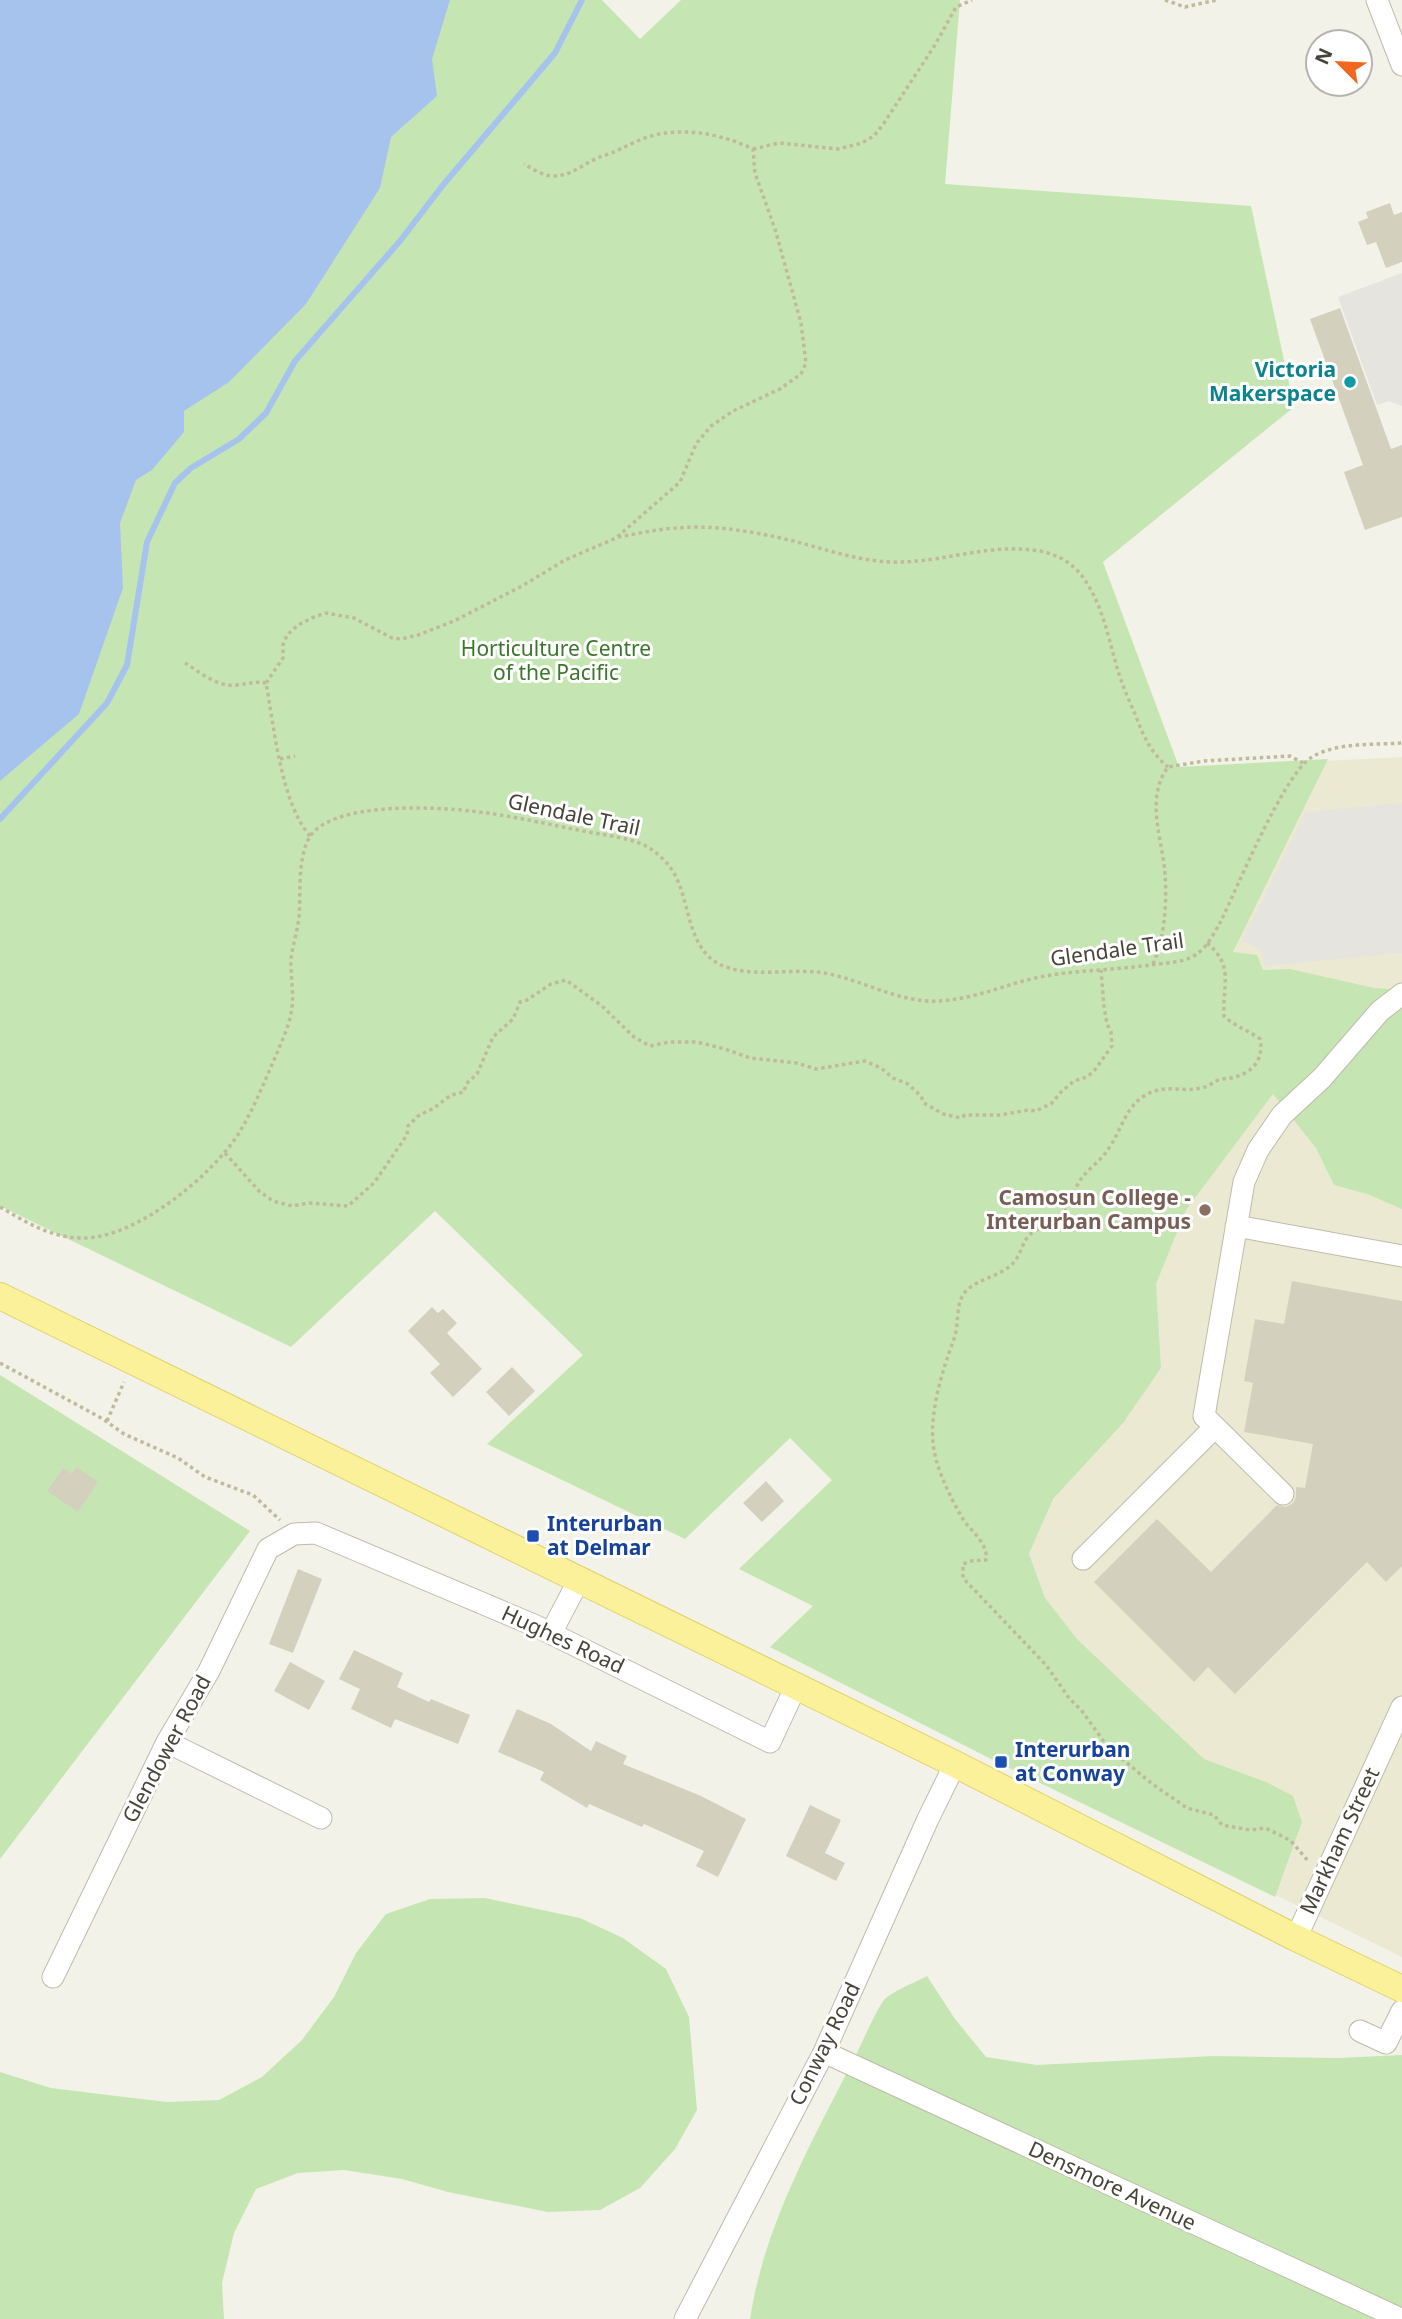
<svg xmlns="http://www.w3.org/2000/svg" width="1402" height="2319" viewBox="0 0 1402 2319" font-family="'Noto Sans',sans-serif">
  <rect width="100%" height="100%" fill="#f3f2e8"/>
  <!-- education -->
  <path fill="#ece9d2" d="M1402 757V1957L770 1647 813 1606 739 1569 832 1481 797 1445 1324 761Z"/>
  <!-- green -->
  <path fill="#c5e6b2" d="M0 0H602L640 39 681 0H960L945 184 1251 206 1294 407 1103 562 1179 767 1328 759 1233 952 1257 955 1263 970 1290 969 1374 988 1402 990V1209L1367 1194 1334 1185 1316 1148 1273 1094 1186 1210 1156 1284 1161 1368 1123 1423 1053 1499 1029 1554 1045 1598 1078 1640 1204 1759 1266 1782 1293 1796 1302 1822 1275 1897 1001 1764 770 1647 813 1606 739 1569 832 1480 790 1438 685 1539 487 1444 583 1355 435 1211 291 1347 0 1206Z
    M0 1375 250 1531 0 1859Z
    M485 1898 580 1918 623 1938 666 1969 689 2017 697 2110 675 2149 640 2188 600 2210 548 2212 448 2192 402 2179 344 2170 298 2173 256 2189 234 2233 222 2283 224 2319H0V2072L51 2088 108 2095 167 2102 219 2100 262 2077 302 2040 334 1997 356 1953 386 1914 430 1899Z
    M927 1976 955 2019 986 2057 1037 2065 1213 2056 1339 2058 1402 2055V2319H750C764 2226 813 2139 855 2057 861 2045 878 2006 885 1999 893 1991 916 1982 927 1976Z"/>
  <!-- parking -->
  <path fill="#e5e4df" d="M1402 273V406L1389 401 1377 405 1338 297Z
    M1402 803V953L1264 966 1262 950 1242 941 1305 812Z"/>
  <!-- water -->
  <path fill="#a6c3ee" d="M0 0H450L432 59 437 96 391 137 380 188 306 304 229 382 184 411V432L152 470 136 480 120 523 123 588 79 714 0 781Z"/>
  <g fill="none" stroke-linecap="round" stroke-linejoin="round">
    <!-- stream -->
    <path stroke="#a6c3ee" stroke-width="6" d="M0 819 107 703 127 665 147 542 175 483 191 468 239 439 266 413 295 361 400 241 443 185 555 53 582 0"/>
  </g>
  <!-- building -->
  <path fill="#d4d0be" d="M1390 203 1394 215 1402 212V262L1386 268 1376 242 1367 245 1358 222 1368 218 1366 212Z
    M1340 308 1391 449 1402 445V517L1365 530 1344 472 1363 465 1310 319Z
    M1292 1281 1402 1301V1566L1386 1582 1367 1562 1235 1694 1208 1667 1194 1682 1094 1582 1157 1519 1211 1572 1277 1505 1286 1507 1293 1503 1296 1497V1487L1305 1488 1313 1444 1244 1432 1253 1383 1244 1381 1255 1319 1284 1324Z
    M432 1307 438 1313 443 1309 457 1323 447 1333 482 1369 453 1397 430 1373 440 1364 408 1331Z
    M512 1367 535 1391 509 1416 486 1392Z
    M76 1467 98 1482 78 1512 47 1491 63 1468 72 1474Z
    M766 1481 784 1501 762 1522 743 1503Z
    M298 1569 322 1579 293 1653 269 1644Z
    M354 1650 403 1673 397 1687 429 1702 431 1699 470 1715 458 1744 395 1719 391 1728 351 1709 360 1689 339 1679Z
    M290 1662 325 1681 309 1710 274 1691Z
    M517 1709 551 1724 591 1751 596 1741 627 1756 623 1764 701 1796 746 1819 718 1877 696 1866 704 1851 644 1824 642 1827 589 1804 587 1808 540 1780 544 1772 498 1752Z
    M810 1805 841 1820 825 1853 845 1863 836 1881 786 1856Z"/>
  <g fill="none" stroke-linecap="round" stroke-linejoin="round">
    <!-- minor casing -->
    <g stroke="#bebbab" stroke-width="23">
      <path id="minor" d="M1377 0 1402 65
        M1236 1226 1402 1256
        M1283 1494 1204 1416 1244 1182 1258 1150 1282 1115 1322 1078 1380 1011 1402 994
        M1083 1559 1215 1427
        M551 1633 579 1580
        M167 1742 321 1818
        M1296 1938 1402 1707
        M53 1977 167 1742 209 1671 268 1549 294 1534 316 1533 536 1626 770 1742 796 1686
        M1360 2031 1386 2043 1402 2011
        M824 2052 1401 2319
        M685 2319 824 2052 928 1819 955 1764"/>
    </g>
    <!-- major casing -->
    <g stroke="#dfd26a" stroke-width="28">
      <path id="major" d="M0 1296 955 1764 1296 1938 1402 1989"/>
    </g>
    <!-- path -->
    <path stroke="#c0ba9c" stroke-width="3.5" stroke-dasharray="3.5 3.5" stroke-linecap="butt" d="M1165 0 1185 7 1217 0
      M753 149 779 143 838 149 862 143 874 136 884 123 935 45 956 7 972 0
      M618 537C637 534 657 529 676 528 709 525 744 530 776 537 815 545 850 560 890 562 938 564 984 544 1032 550 1052 552 1070 560 1082 576 1105 607 1109 645 1121 680 1125 691 1130 703 1135 714 1143 735 1150 752 1168 767
      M185 663C200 672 218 688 237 685 249 684 253 681 266 683
      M280 759 295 756
      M310 836C281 803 274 726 266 683L283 658V645L287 635 298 625 314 617 326 613 354 618 392 638 401 639 418 635 454 621 522 586 565 560 616 538 680 482 696 444 711 426 733 411 780 389 801 374 806 363 801 323 775 229 755 173 753 149C722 134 682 126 648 137 632 142 619 151 603 156 586 161 573 176 554 176 543 176 533 169 524 164
      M1207 943C1235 966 1222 985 1224 1016 1234 1026 1248 1030 1260 1039 1264 1058 1254 1072 1235 1077 1230 1079 1224 1078 1219 1080 1214 1081 1210 1086 1205 1087 1182 1094 1166 1082 1144 1096 1125 1108 1121 1131 1109 1148 1102 1160 1089 1168 1081 1179 1073 1190 1070 1208 1061 1216 1053 1224 1042 1226 1033 1232 1021 1240 1022 1257 1010 1266 998 1276 980 1279 968 1289 954 1301 960 1323 954 1339 943 1369 930 1409 933 1442 935 1467 949 1494 961 1516 969 1530 989 1543 986 1560L971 1561 963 1564V1578L1046 1665 1069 1698 1082 1711 1107 1746 1151 1783 1187 1808 1214 1815 1222 1825 1250 1830 1265 1828 1278 1834 1291 1841 1309 1862
      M1153 964C1165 937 1167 902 1165 873 1162 838 1145 798 1168 767L1204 761 1290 756 1303 763
      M225 1153 259 1191 273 1201 292 1206 309 1203 348 1206 374 1183 407 1135 408 1126 418 1116 434 1108 451 1095 464 1092 466 1084 477 1074 493 1037 513 1019 520 1002 527 1000 551 984 566 980 602 1006 634 1037 650 1046 669 1042H697L725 1049 750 1058 797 1063 816 1069 865 1061 881 1068 893 1078 908 1084 921 1096 924 1103 943 1114 961 1118 965 1115H1000L1028 1110 1036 1111 1052 1103 1061 1092 1074 1081 1087 1077 1094 1071 1112 1046 1111 1032 1107 1024 1104 1006 1101 970
      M0 1207C26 1222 51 1238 82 1238 135 1239 212 1176 239 1133 253 1110 263 1085 274 1060 281 1043 290 1025 292 1007 294 991 290 974 291 958 293 945 297 932 299 918 301 894 297 861 309 838 331 801 434 807 471 811 509 815 546 824 583 831 603 835 627 837 646 846 655 851 664 859 670 867 692 897 684 947 721 965 750 978 787 969 818 972 855 977 889 998 927 1001 968 1003 1006 983 1045 976 1080 970 1115 970 1150 965 1165 963 1184 963 1197 954 1207 947 1215 932 1221 921 1237 888 1285 772 1312 757 1337 742 1374 745 1402 743
      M0 1363 103 1419 124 1434 178 1458 205 1477 253 1495 280 1520
      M107 1421 124 1382"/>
    <!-- minor -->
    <use href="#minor" stroke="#fff" stroke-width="21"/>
    <!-- major -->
    <use href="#major" stroke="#faf19a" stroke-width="26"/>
  </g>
  <!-- markers -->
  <circle fill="#0f9aa8" stroke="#fff" stroke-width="2.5" cx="1350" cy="382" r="7"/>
  <circle fill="#8d6e63" stroke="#fff" stroke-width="2.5" cx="1205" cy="1210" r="7"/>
  <g fill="#1a4fb4" stroke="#fff" stroke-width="2.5">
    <rect x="526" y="1529" width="14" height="14" rx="3.5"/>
    <rect x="994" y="1755" width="14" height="14" rx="3.5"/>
  </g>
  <g text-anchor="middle" stroke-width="6" stroke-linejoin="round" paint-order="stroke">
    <!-- culture labels -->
    <g font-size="21" font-weight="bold" fill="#0d838f" stroke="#fff" text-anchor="end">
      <text x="1336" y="377">Victoria<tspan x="1336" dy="24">Makerspace</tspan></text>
    </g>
    <!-- park labels -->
    <g font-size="21" fill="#3a762c" stroke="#fff">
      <text x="556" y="656">Horticulture Centre<tspan x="556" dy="24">of the Pacific</tspan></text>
    </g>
    <!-- street labels -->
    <g font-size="21" fill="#464337" stroke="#fff">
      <text transform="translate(574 815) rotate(12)" y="7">Glendale Trail</text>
      <text transform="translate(1117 950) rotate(-8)" y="7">Glendale Trail</text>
      <text transform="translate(563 1640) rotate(25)" y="7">Hughes Road</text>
      <text transform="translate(167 1749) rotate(-62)" y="7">Glendower Road</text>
      <text transform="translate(1340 1841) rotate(-65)" y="7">Markham Street</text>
      <text transform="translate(825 2044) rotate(-64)" y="7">Conway Road</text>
      <text transform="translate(1112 2186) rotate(25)" y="7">Densmore Avenue</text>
    </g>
    <!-- education labels -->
    <g font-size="21" font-weight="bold" fill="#785e54" stroke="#fff" text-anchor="end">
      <text x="1191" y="1205">Camosun College -<tspan x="1191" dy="24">Interurban Campus</tspan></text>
    </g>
    <!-- transit labels -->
    <g font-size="21" font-weight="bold" fill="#164399" stroke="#fff" text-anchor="start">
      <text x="547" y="1531">Interurban<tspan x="547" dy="24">at Delmar</tspan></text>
      <text x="1015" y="1757">Interurban<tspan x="1015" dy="24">at Conway</tspan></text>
    </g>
  </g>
  <!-- north arrow -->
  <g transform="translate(1339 63) rotate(294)"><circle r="33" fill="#ffffff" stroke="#b5b4af" stroke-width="2"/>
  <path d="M0-5L12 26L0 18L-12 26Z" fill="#f26720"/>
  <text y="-10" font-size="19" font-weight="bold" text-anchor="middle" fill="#464337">N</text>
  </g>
</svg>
